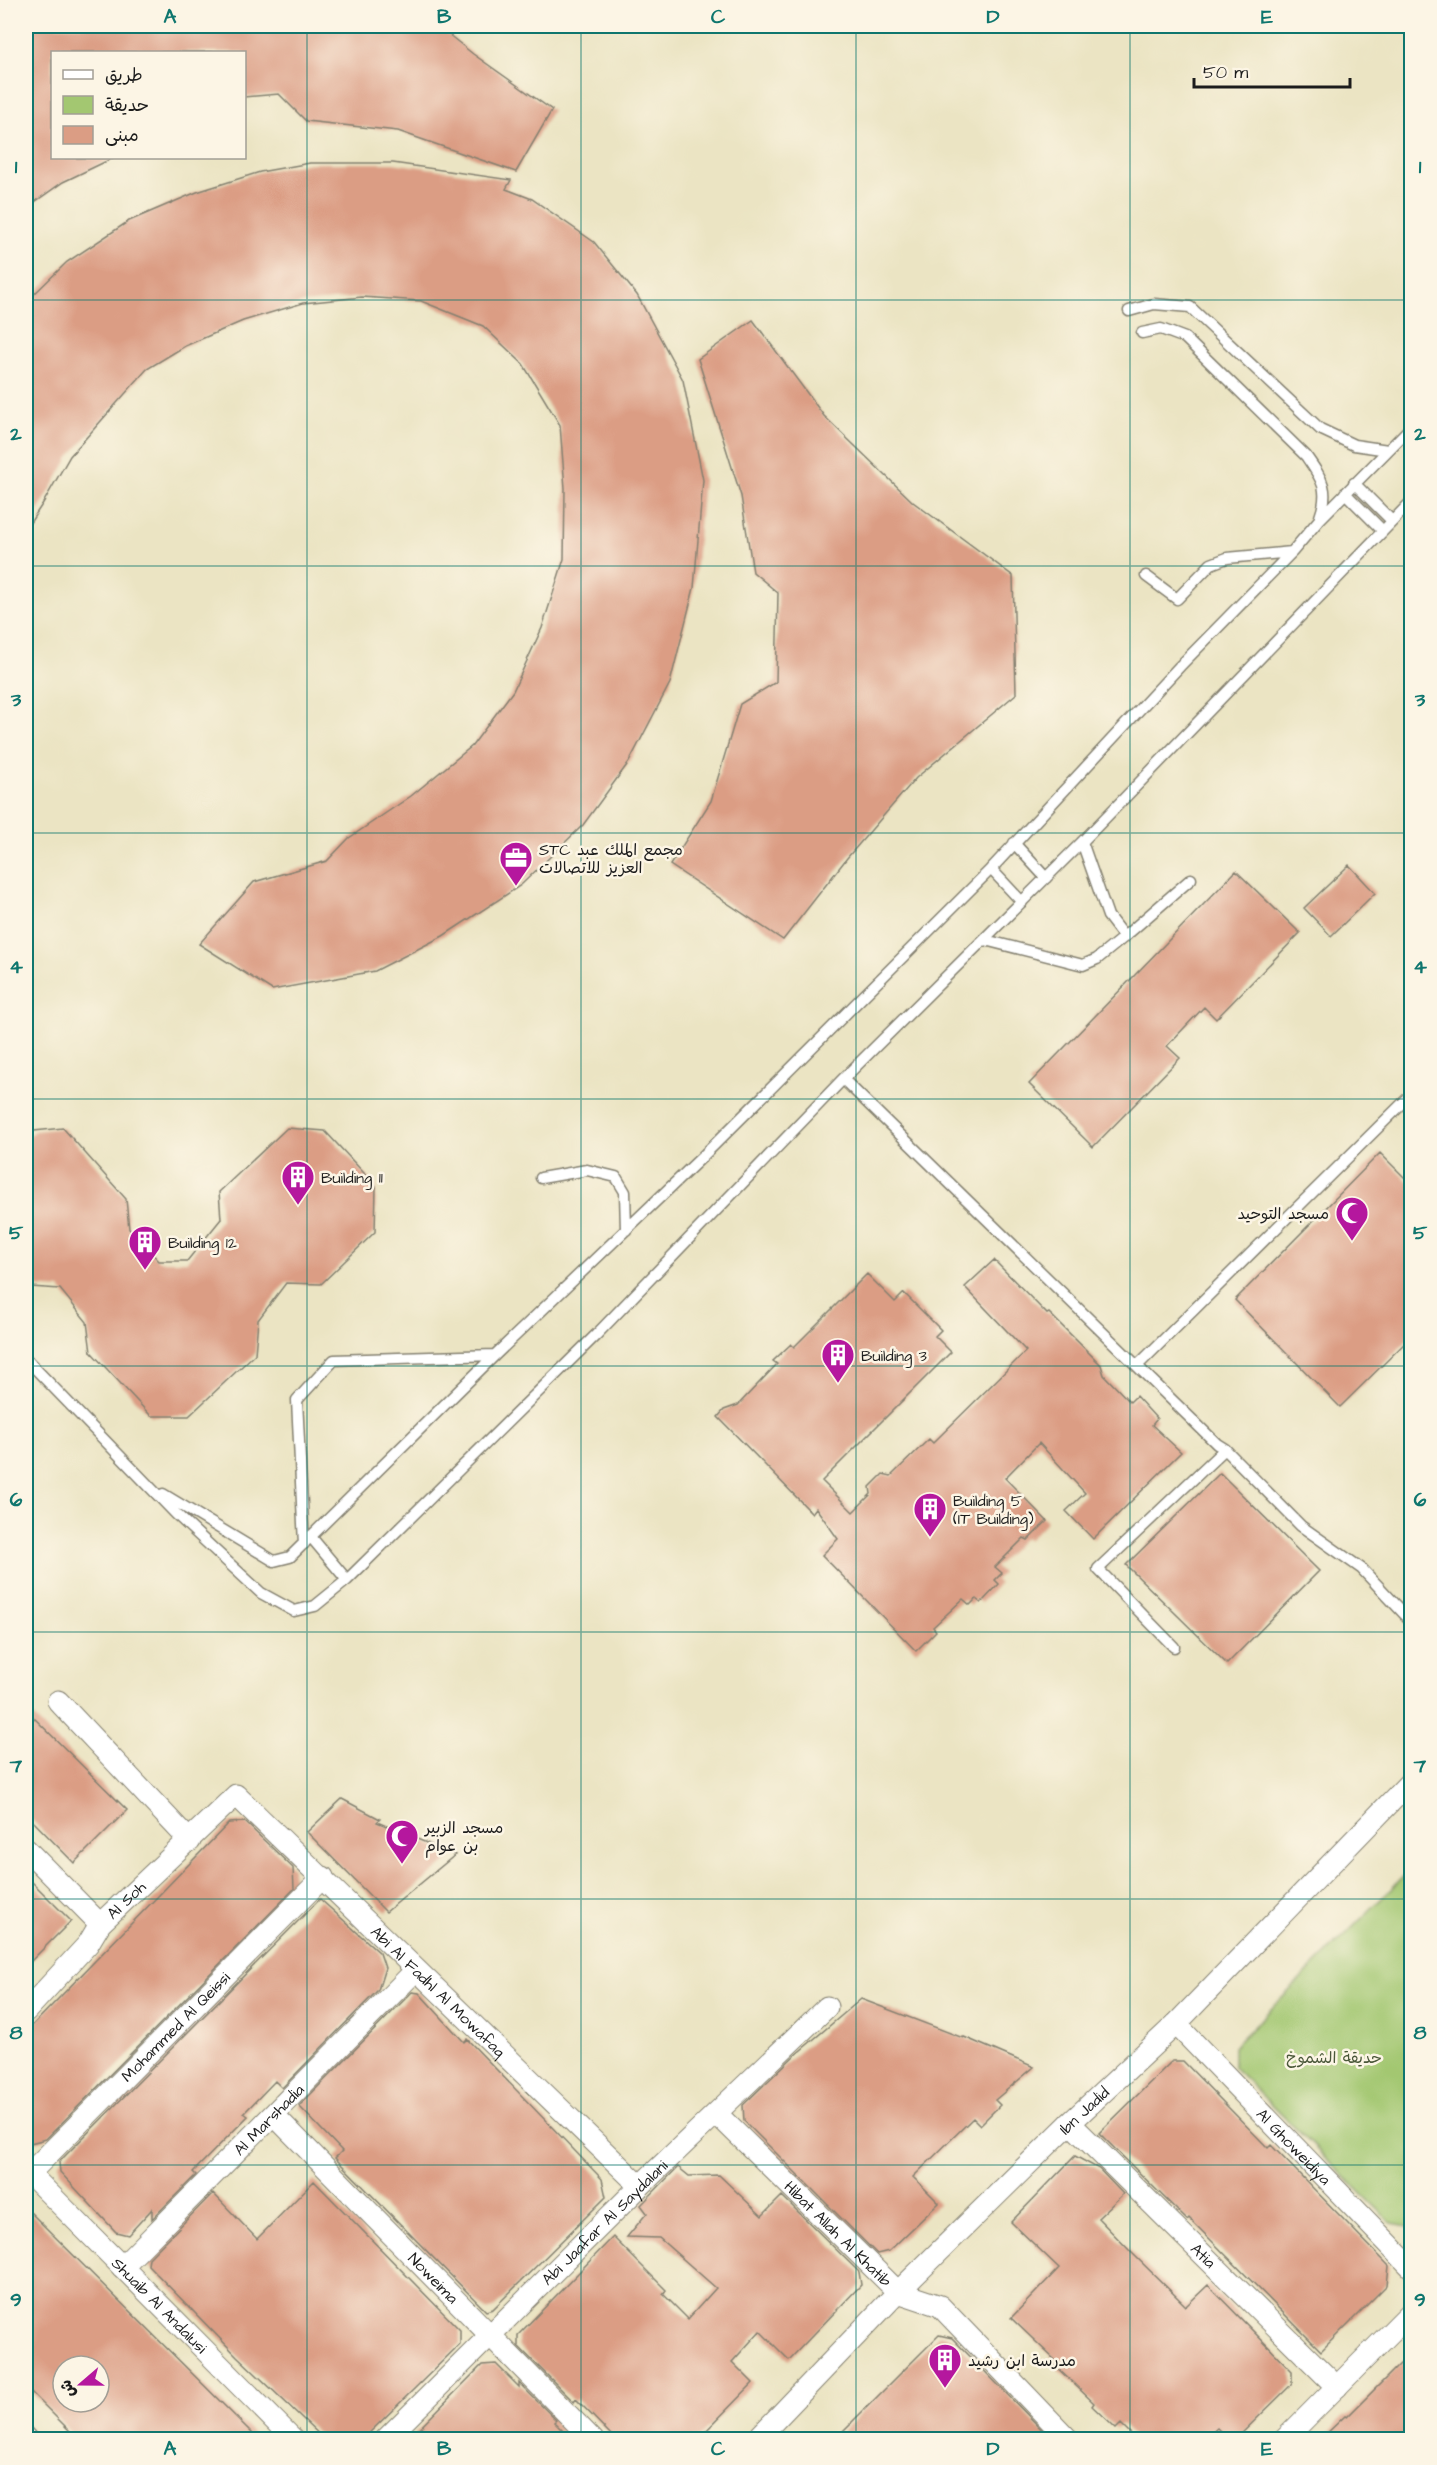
<svg xmlns="http://www.w3.org/2000/svg" width="1437" height="2465" viewBox="0 0 1437 2465" font-family="'Architects Daughter','Playpen Sans Arabic',sans-serif">
  <rect width="100%" height="100%" fill="#fcf5e5"/>
  <filter id="ink" filterUnits="userSpaceOnUse"><feTurbulence type="fractalNoise" baseFrequency=".0167" numOctaves="2"/><feDisplacementMap in="SourceGraphic" scale="12" xChannelSelector="R" yChannelSelector="G"/><feConvolveMatrix kernelMatrix="1 2 1 2 8 2 1 2 1" color-interpolation-filters="sRGB"/></filter>
  <filter id="wash" filterUnits="userSpaceOnUse"><feTurbulence type="fractalNoise" baseFrequency=".008" numOctaves="4" result="noise"/><feDisplacementMap in="SourceGraphic" scale="24" xChannelSelector="R" yChannelSelector="G"/><feGaussianBlur stdDeviation="1.35" result="paint"/><feColorMatrix in="noise" values="0 0 0 0 0 0 0 0 0 0 0 0 0 0 0 0 0 1.4 0 .05"/><feComposite in="paint" operator="in"/></filter>
  <g filter="url(#wash)">
    <rect width="100%" height="100%" fill="#ebe4c3"/>
    <!-- green -->
    <path fill="#a3c771" stroke="#607246" stroke-width="1.5" d="M1411 1869 1412 2222 1408 2226 1392 2223 1233 2067V2047Z"/>
    <g id="blocks">
      <!-- building -->
      <path fill="#db9d84" fill-rule="evenodd" d="M26 26H438L473 54 552 110 516 172 398 131 306 121 279 94 244 97V52H52V158H113L63 182 26 208Z
        M310 163H393L511 180 506 189 532 199 594 242 637 295 683 380 703 480 694 588 670 683 629 762 583 825 521 885 443 936 375 971 272 990 199 944 254 882 327 861 349 838 411 796 472 746 513 691 542 628 564 559 565 488 560 425 523 364 483 326 421 301 362 297 303 303 243 321 185 346 147 369 70 456 43 503 26 529V302L67 262 129 221 197 192 260 172Z
        M753 320 824 416 913 502 1013 576 1016 694 916 778 847 858 783 940 670 865 711 801 740 704 776 682 778 593 753 572 741 496 698 359Z
        M1349 865 1375 893 1331 936 1304 908Z
        M1236 871 1300 933 1216 1019 1204 1007 1167 1046 1180 1058 1093 1147 1029 1084Z
        M63 1128 126 1199 129 1229 159 1261H187L221 1219 219 1192 287 1128 325 1131 376 1186 375 1232 321 1284 286 1283 258 1320 255 1354 189 1416H151L91 1352 87 1322 60 1289 31 1287 26 1281V1139L34 1131Z
        M1380 1153 1412 1185V1336L1340 1407 1235 1300Z
        M994 1260 1047 1314 1049 1313 1101 1365 1104 1375 1130 1402 1136 1396 1157 1419 1152 1425 1181 1452 1093 1539 1066 1511 1085 1493 1039 1443 1005 1478 1047 1521 1028 1540 1024 1538 995 1567 1002 1573 995 1580 999 1584 981 1603 976 1599 970 1605 963 1599 933 1627 936 1631 916 1651 822 1555 838 1539 816 1508 812 1513 718 1417 724 1410 738 1405 777 1364 773 1361 791 1344 794 1347 867 1274 895 1302 904 1293 941 1330 935 1336 951 1352 822 1481 853 1512 871 1494 870 1487 883 1474 891 1476 929 1439 933 1443 1026 1351 965 1287Z
        M1220 1473 1319 1571 1227 1664 1126 1565Z
        M26 1710 127 1810 74 1863 26 1814Z
        M342 1799 380 1819 377 1822 455 1855 386 1912 307 1832Z
        M245 1822 293 1868 294 1889 46 2139 26 2144V2032L229 1823Z
        M26 1876 71 1921 26 1966Z
        M320 1899 380 1953 385 1968 378 1990 282 2088 275 2081 244 2113 248 2116 193 2172 196 2175 152 2219V2209L128 2235 116 2232 60 2172 59 2162Z
        M412 1992 419 1993 464 2042 467 2039 602 2179 606 2197 493 2309 486 2311 335 2158 342 2151 299 2106Z
        M861 1999 963 2038 964 2037 1034 2067 995 2100 1000 2105 980 2125 973 2118 913 2177 939 2203 889 2251 877 2254 744 2121 743 2105 794 2056Z
        M1172 2061H1183L1268 2148 1271 2145 1389 2266 1387 2285 1321 2351 1189 2218 1187 2220 1099 2133Z
        M1075 2156 1099 2169 1123 2194 1098 2218 1131 2252 1186 2306 1208 2285 1292 2371V2384L1236 2439H1228L1217 2428 1205 2439H1136L1121 2424 1116 2429 1092 2406 1094 2403 1052 2363 1055 2360 1011 2318 1059 2268 1011 2222Z
        M678 2167 689 2176 719 2175 762 2216 782 2196 859 2272 861 2285 789 2360 760 2331 732 2362 753 2383 698 2439H615L576 2399 574 2402 518 2346V2335L613 2237 666 2290 663 2294 688 2319 716 2288 659 2238 627 2237 647 2213 641 2205Z
        M314 2181 460 2330V2344L363 2439H324L237 2356 148 2265 149 2258 213 2193 257 2239Z
        M26 2208 258 2439H78L26 2387ZM63 2366H99V2402H63Z
        M939 2335 952 2338 1051 2439H835Z
        M1412 2352V2439H1321L1345 2416 1347 2417Z
        M496 2364 519 2387V2383L556 2420 554 2422 571 2439H409L482 2365Z"/>
    </g>
  </g>
  <g filter="url(#ink)">
    <use href="#blocks" fill-opacity="0" stroke="#848070" stroke-width="1.5"/>
    <g fill="none" stroke-linecap="round" stroke-linejoin="round">
      <!-- lane casing -->
      <g stroke="#848070" stroke-width="13">
        <path id="lane" d="M1129 311 1154 304 1190 307 1320 429 1354 445 1388 450
          M1142 333 1161 329 1185 338 1306 456C1322 479 1330 489 1320 517
          M1354 483 1392 521
          M1345 493 1383 531
          M1146 576 1177 599 1211 564 1227 558 1292 552
          M1014 843 1046 878
          M991 869 1022 902
          M1124 937 1191 879
          M985 940 1083 965 1097 959 1124 937 1108 916 1082 842
          M843 1079 1217 1444 1225 1449 1301 1526 1362 1569 1412 1622
          M541 1178 587 1170 616 1177 625 1192 626 1230
          M26 1359 176 1514 261 1593 294 1611 315 1606 347 1580 596 1335 843 1079 1082 842 1412 501
          M1138 1365 1412 1094
          M163 1494 274 1561 290 1557 495 1355 702 1157 990 870 1180 666 1292 552 1319 520 1412 426
          M311 1537 347 1580
          M304 1544 297 1400 334 1360 495 1355
          M1174 1647 1098 1569 1225 1449
          M26 2431 34 2440"/>
      </g>
      <!-- street casing -->
      <g stroke="#848070" stroke-width="23">
        <g id="street">
          <path d="M58 1701 190 1841"/>
          <path d="M26 1849 100 1924"/>
          <path id="s1" d="M26 2011 88 1944 100 1924 236 1795 640 2186"/>
          <path id="s2" d="M1176 2024 1412 2268"/>
          <path id="s3" d="M717 2114 898 2292 940 2306 1069 2440"/>
          <path id="s4" d="M274 2115 593 2440"/>
          <path id="s5" d="M1070 2123 1337 2387"/>
          <path id="s6" d="M26 2170 294 2440"/>
          <path id="s7" d="M26 2177 323 1877"/>
          <path id="s8" d="M122 2267 415 1971"/>
          <path id="s9" d="M385 2440 640 2186 827 2007"/>
          <path id="s10" d="M756 2440 898 2292 1070 2123 1176 2024 1412 1780"/>
          <path d="M1284 2440 1412 2311"/>
        </g>
      </g>
      <!-- lane -->
      <use href="#lane" stroke="#fff" stroke-width="10"/>
      <!-- street -->
      <use href="#street" stroke="#fff" stroke-width="21"/>
    </g>
  </g>
  <!-- grid -->
  <path fill="none" stroke="#0f766e" stroke-width="1.5" stroke-opacity="0.55" d="M307 26V2440M581 26V2440M856 26V2440M1130 26V2440M26 300H1412M26 566H1412M26 833H1412M26 1099H1412M26 1366H1412M26 1632H1412M26 1899H1412M26 2165H1412"/>
  <!-- icons -->
  <defs>
    <g id="office-pin" transform="scale(1.725)"><path d="M0 17L-7.5 6A9.5 9.5 0 1 1 7.5 6Z" fill="#b5179e" stroke="#fcf5e5"/><path d="M-6-3h4V-5.5h4V-3h4V5H-6ZM-1-4.5V-3h2v-1.5ZM-6 0V1H6V0Z" fill="#fff"/></g>
    <g id="building-pin" transform="scale(1.725)"><path d="M0 17L-7.5 6A9.5 9.5 0 1 1 7.5 6Z" fill="#b5179e" stroke="#fcf5e5"/><path d="M-4-6H4V6H1V3H-1V6H-4ZM-2.5-4.3h1.7v1.8h-1.7ZM.8-4.3h1.7v1.8H.8ZM-2.5-1h1.7V.8h-1.7ZM.8-1h1.7V.8H.8Z" fill="#fff"/></g>
    <g id="mosque-pin" transform="scale(1.725)"><path d="M0 17L-7.5 6A9.5 9.5 0 1 1 7.5 6Z" fill="#b5179e" stroke="#fcf5e5"/><path d="M3.5-4.9A6 6 0 1 0 3.5 4.9A5 5 0 1 1 3.5-4.9Z" fill="#fff"/></g>
  </defs>
  <g fill-rule="evenodd">
    <use href="#office-pin" x="516" y="858"/>
    <use href="#building-pin" x="298" y="1177"/>
    <use href="#mosque-pin" x="1352" y="1213"/>
    <use href="#building-pin" x="145" y="1242"/>
    <use href="#building-pin" x="838" y="1355"/>
    <use href="#building-pin" x="930" y="1509"/>
    <use href="#mosque-pin" x="402" y="1836"/>
    <use href="#building-pin" x="945" y="2360"/>
  </g>
  <g text-anchor="middle" stroke-width="5" stroke-linejoin="round" paint-order="stroke">
    <!-- poi labels -->
    <g font-size="16" fill="#1c1c1c" stroke="#fcf5e5" text-anchor="start">
      <text x="539" y="855">STC مجمع الملك عبد<tspan x="539" dy="18">العزيز للاتصالات</tspan></text>
      <text x="321" y="1183">Building 11</text>
      <text x="1329" y="1219" text-anchor="end">مسجد التوحيد</text>
      <text x="168" y="1248">Building 12</text>
      <text x="861" y="1361">Building 3</text>
      <text x="953" y="1506">Building 5<tspan x="953" dy="18">(IT Building)</tspan></text>
      <text x="425" y="1833">مسجد الزبير<tspan x="425" dy="18">بن عوام</tspan></text>
      <text x="968" y="2366">مدرسة ابن رشيد</text>
    </g>
    <!-- street labels -->
    <g font-size="16" fill="#1c1c1c" stroke="#fcf5e5">
      <text dy="6" stroke="none"><textPath href="#s1" startOffset="150">Al Soh</textPath></text>
      <text dy="6" stroke="none"><textPath href="#s1" startOffset="584">Abi Al Fadhl Al Mowafaq</textPath></text>
      <text dy="6" stroke="none"><textPath href="#s7" startOffset="212">Mohammed Al Qeissi</textPath></text>
      <text dy="6" stroke="none"><textPath href="#s10" startOffset="465">Ibn Jadid</textPath></text>
      <text dy="6" stroke="none"><textPath href="#s8" startOffset="208">Al Marshadia</textPath></text>
      <text dy="6" stroke="none"><textPath href="#s2" startOffset="170">Al Ghoweidiya</textPath></text>
      <text dy="6" stroke="none"><textPath href="#s9" startOffset="309">Abi Jaafar Al Saydalani</textPath></text>
      <text dy="6" stroke="none"><textPath href="#s3" startOffset="170">Hibat Allah Al Khatib</textPath></text>
      <text dy="6" stroke="none"><textPath href="#s5" startOffset="188">Atia</textPath></text>
      <text dy="6" stroke="none"><textPath href="#s4" startOffset="228">Noweima</textPath></text>
      <text dy="6" stroke="none"><textPath href="#s6" startOffset="190">Shuaib Al Andalusi</textPath></text>
    </g>
    <!-- park labels -->
    <g font-size="16" fill="#4b583a" stroke="#fcf5e5">
      <text x="1334" y="2063">حديقة الشموخ</text>
    </g>
  </g>
  <!-- margin -->
  <rect width="1437" height="2465" fill="none" stroke="#fcf5e5" stroke-width="66"/>
  <!-- legend -->
  <rect x="51" y="51" width="195" height="108" fill="#fcf5e5" stroke="#a29e95" stroke-width="1.5"/>
  <rect x="63" y="70" width="30" height="9" fill="#ffffff" stroke="#a29e95" stroke-width="1.5"/>
  <text x="105" y="81" font-size="18" fill="#1c1c1c">طريق</text>
  <rect x="63" y="96" width="30" height="18" fill="#a3c771" stroke="#a29e95" stroke-width="1.5"/>
  <text x="105" y="111" font-size="18" fill="#1c1c1c">حديقة</text>
  <rect x="63" y="126" width="30" height="18" fill="#db9d84" stroke="#a29e95" stroke-width="1.5"/>
  <text x="105" y="141" font-size="18" fill="#1c1c1c">مبنى</text>
  <!-- north arrow -->
  <g transform="translate(81 2384) rotate(250)"><circle r="28" fill="#fcf5e5" stroke="#a29e95" stroke-width="1.5"/>
  <path d="M0-4.5L10 22L0 15L-10 22Z" fill="#b5179e"/>
  <text y="-9" font-size="16" font-weight="bold" text-anchor="middle" fill="#1c1c1c">ش</text>
  </g>
  <!-- scale -->
  <path d="M1194 78v9h156v-9" fill="none" stroke="#1c1c1c" stroke-width="3"/>
  <text x="1203" y="78" font-size="18" fill="#1c1c1c" stroke="#fcf5e5" stroke-width="4.5" paint-order="stroke">50 m</text>
  <rect x="33" y="33" width="1371" height="2399" fill="none" stroke="#0f766e" stroke-width="2"/>
  <g font-size="20" text-anchor="middle" font-weight="bold" fill="#0f766e">
    <text x="170" y="23">A</text>
    <text x="444" y="23">B</text>
    <text x="718" y="23">C</text>
    <text x="993" y="23">D</text>
    <text x="1267" y="23">E</text>
    <text x="16" y="173">1</text>
    <text x="1420" y="173">1</text>
    <text x="16" y="440">2</text>
    <text x="1420" y="440">2</text>
    <text x="16" y="706">3</text>
    <text x="1420" y="706">3</text>
    <text x="16" y="973">4</text>
    <text x="1420" y="973">4</text>
    <text x="16" y="1239">5</text>
    <text x="1420" y="1239">5</text>
    <text x="16" y="1506">6</text>
    <text x="1420" y="1506">6</text>
    <text x="16" y="1772">7</text>
    <text x="1420" y="1772">7</text>
    <text x="16" y="2039">8</text>
    <text x="1420" y="2039">8</text>
    <text x="16" y="2306">9</text>
    <text x="1420" y="2306">9</text>
    <text x="170" y="2455">A</text>
    <text x="444" y="2455">B</text>
    <text x="718" y="2455">C</text>
    <text x="993" y="2455">D</text>
    <text x="1267" y="2455">E</text>
  </g>
</svg>
